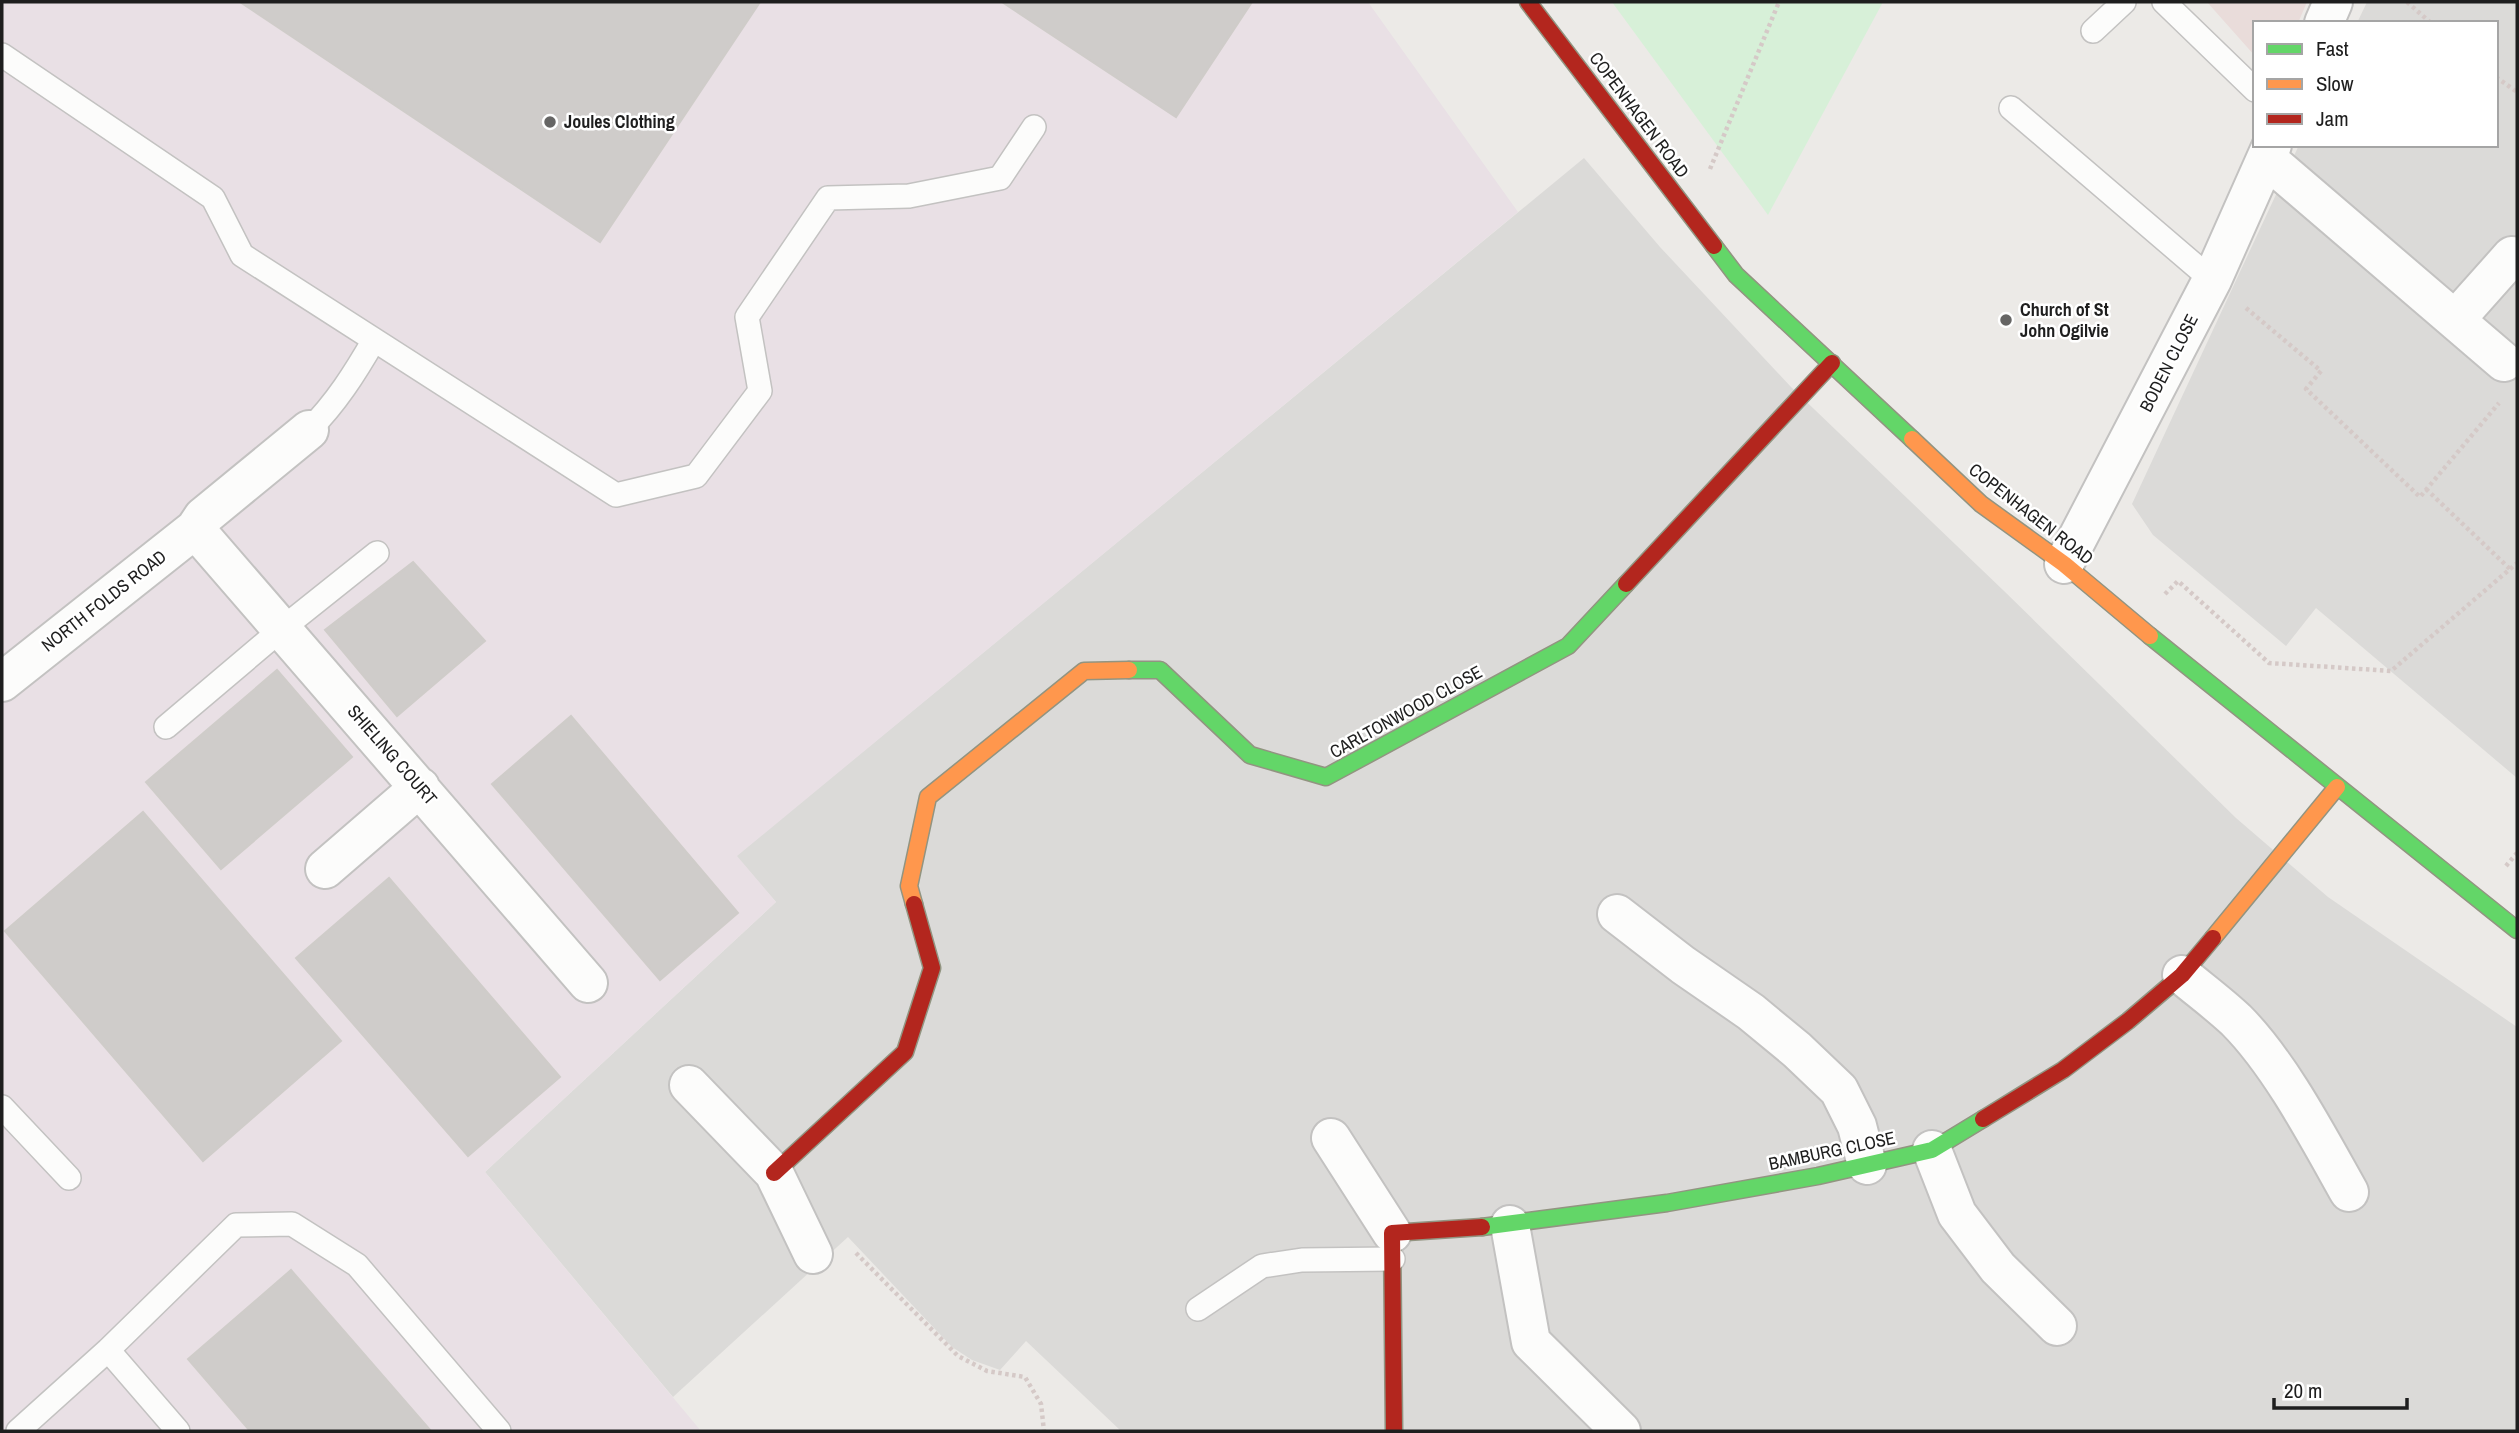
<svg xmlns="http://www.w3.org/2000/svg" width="2519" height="1433" viewBox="0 0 2519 1433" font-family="'Archivo Narrow',sans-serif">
  <rect width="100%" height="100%" fill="#eceae7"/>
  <!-- residential -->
  <path fill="#dbdad8" d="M2367 2H2517V778L2316 608 2286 646 2153 535 2132 504 2299 145H2496V23H2357Z
    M1584 158 1660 247 1791 387 2003 590 2236 818 2328 897 2517 1027V1431H1121L1026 1341 1000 1370 972 1360 952 1347 848 1237 673 1397 485 1172 776 902 736 856Z"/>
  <!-- commercial -->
  <path fill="#e9dcda" d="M2207 2H2307L2298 23H2255V56Z"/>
  <!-- industrial -->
  <path fill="#e9e0e5" d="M2 2H1368L1518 212 737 856 776 902 485 1172 701 1431H2Z"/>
  <!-- park -->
  <path fill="#d7f0d8" d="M1612 2H1883L1768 215Z"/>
  <!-- building -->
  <path fill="#cfccca" stroke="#cfccc9" stroke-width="2" d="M240 2H760L600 242Z
    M1002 2H1252L1176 117Z
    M413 562 485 641 397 716 325 630Z
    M277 670 352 757 221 869 146 782Z
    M571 716 738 913 660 980 492 784Z
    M143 812 341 1041 203 1161 5 931Z
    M389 878 560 1077 468 1156 296 958Z
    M291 1270 431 1431H250L188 1359Z"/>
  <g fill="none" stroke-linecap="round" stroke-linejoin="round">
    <!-- lane casing -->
    <g stroke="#c3c2c1" stroke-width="26">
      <path id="lane" d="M2164 2 2255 90
        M2093 31 2124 2
        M2 55 213 198 242 255 616 495 696 476 760 391 747 317 828 198 909 196 1000 178 1034 127
        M2011 108 2212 280
        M309 430C336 403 355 373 374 340
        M166 727 283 628 377 553
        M2 1107 69 1178
        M1198 1309 1262 1266 1302 1260 1393 1259
        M108 1350 178 1431
        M18 1431 108 1350 236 1225 292 1224 357 1265 499 1431"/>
    </g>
    <!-- street casing -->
    <g stroke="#c3c2c1" stroke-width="42">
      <path id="street" d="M2324 23 2333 2
        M2267 159 2504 362
        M2455 320 2512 256
        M195 529 588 983
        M2064 564 2212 280 2272 145
        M2 682 195 529 203 517 309 430
        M325 869 420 787
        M1617 914 1683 965 1751 1012 1797 1050 1839 1090 1857 1126 1867 1165
        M2182 975C2200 990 2219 1004 2236 1020 2280 1064 2318 1137 2349 1192
        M689 1085 774 1173 813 1254
        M1331 1138 1392 1233
        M1932 1150 1957 1214 1998 1268 2057 1326
        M1510 1225 1531 1342 1621 1431"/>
    </g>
    <!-- fast casing -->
    <g stroke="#929481" stroke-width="19">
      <path id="fast" d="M1714 246 1736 275 1912 439
        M2150 636 2517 930
        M1129 670H1160L1250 755 1326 777 1568 646 1626 584
        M1482 1227 1667 1203 1818 1176 1932 1150 1983 1119"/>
    </g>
    <!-- slow casing -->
    <g stroke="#929481" stroke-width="19">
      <path id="slow" d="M1912 439 1981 504 2064 564 2150 636
        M914 904 909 886 928 797 1084 671 1129 670
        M2213 938 2337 787"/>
    </g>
    <!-- jam casing -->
    <g stroke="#929481" stroke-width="19">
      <path id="jam" d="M1528 2 1714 246
        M1626 584 1832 363
        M1983 1119 2063 1070 2128 1021 2182 975 2213 938
        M774 1173 905 1052 932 968 914 904
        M1394 1431 1392 1233 1482 1227"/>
    </g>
    <!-- path -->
    <path stroke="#d5c9c7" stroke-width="4.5" stroke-dasharray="3.5 3.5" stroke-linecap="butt" d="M2407 2 2431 23
      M2496 77 2517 92
      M1710 169 1779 2
      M2246 308 2321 371 2306 389 2420 497 2499 403
      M2426 489 2511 570
      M2165 594 2178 581 2269 663 2391 671 2517 563
      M2506 866 2517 853
      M856 1253 958 1356 987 1371 1025 1377 1041 1404 1044 1431"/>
    <!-- lane -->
    <use href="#lane" stroke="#fcfcfb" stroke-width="23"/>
    <!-- street -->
    <use href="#street" stroke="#fcfcfb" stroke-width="38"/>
    <!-- fast -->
    <use href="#fast" stroke="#63d668" stroke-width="16"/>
    <!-- slow -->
    <use href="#slow" stroke="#ff974d" stroke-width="16"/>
    <!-- jam -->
    <use href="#jam" stroke="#b3261e" stroke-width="16"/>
  </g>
  <!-- markers -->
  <g fill="#666564" stroke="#fff" stroke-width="2.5">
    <circle cx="550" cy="122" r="7"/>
    <circle cx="2006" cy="320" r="7"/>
  </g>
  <g text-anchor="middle" stroke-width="5" stroke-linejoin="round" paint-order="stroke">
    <!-- street labels -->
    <g font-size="18" fill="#1e1e1e" stroke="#fff">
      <text transform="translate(1639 115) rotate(53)" y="6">COPENHAGEN ROAD</text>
      <text transform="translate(2169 363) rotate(-63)" y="6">BODEN CLOSE</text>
      <text transform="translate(2031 514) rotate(38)" y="6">COPENHAGEN ROAD</text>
      <text transform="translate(104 601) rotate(-38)" y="6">NORTH FOLDS ROAD</text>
      <text transform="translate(1406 712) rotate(-29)" y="6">CARLTONWOOD CLOSE</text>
      <text transform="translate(392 755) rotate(49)" y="6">SHIELING COURT</text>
      <text transform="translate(1832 1151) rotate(-12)" y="6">BAMBURG CLOSE</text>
    </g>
    <!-- poi labels -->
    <g font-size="18" font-weight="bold" fill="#1e1e1e" stroke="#fff" text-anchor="start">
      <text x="564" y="128">Joules Clothing</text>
      <text x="2020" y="316">Church of St<tspan x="2020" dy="21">John Ogilvie</tspan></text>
    </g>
  </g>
  <!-- border -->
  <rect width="2519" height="1433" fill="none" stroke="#1e1e1e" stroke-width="7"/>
  <!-- legend -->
  <rect x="2253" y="21" width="245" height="126" fill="#ffffff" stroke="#a5a5a5" stroke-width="2"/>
  <rect x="2267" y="44" width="35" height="10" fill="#63d668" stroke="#a5a5a5" stroke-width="2"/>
  <text x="2316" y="56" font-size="21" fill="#1e1e1e">Fast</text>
  <rect x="2267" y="79" width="35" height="10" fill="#ff974d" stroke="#a5a5a5" stroke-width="2"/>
  <text x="2316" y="91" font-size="21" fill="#1e1e1e">Slow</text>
  <rect x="2267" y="114" width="35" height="10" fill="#b3261e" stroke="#a5a5a5" stroke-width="2"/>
  <text x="2316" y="126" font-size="21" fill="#1e1e1e">Jam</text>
  <!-- scale -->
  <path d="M2274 1398v10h133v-10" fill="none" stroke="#1e1e1e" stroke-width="3.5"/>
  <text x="2284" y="1398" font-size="21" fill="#1e1e1e" stroke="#ffffff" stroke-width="5" paint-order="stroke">20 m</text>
</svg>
